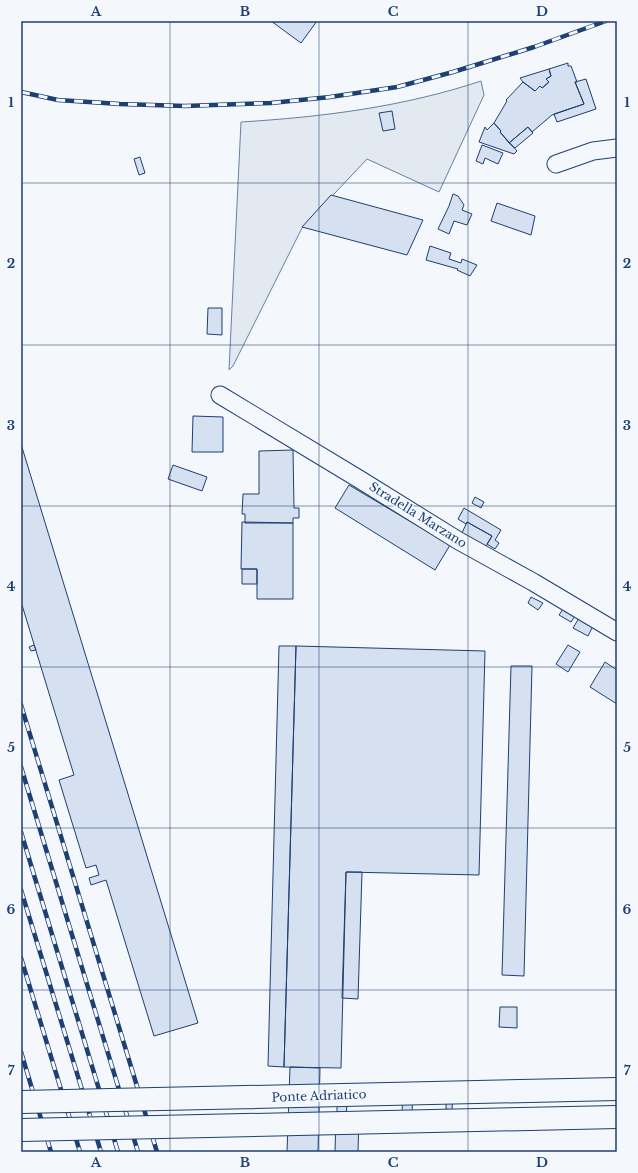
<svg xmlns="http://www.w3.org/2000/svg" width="638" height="1173" viewBox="0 0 638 1173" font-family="'Libre Baskerville',serif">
  <rect width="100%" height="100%" fill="#f4f7fb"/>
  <!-- green -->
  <path fill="#e3e9f0" stroke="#687fa3" d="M481 81 484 95 439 192 367 159 302 228 233 366 229 370 241 122C322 117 403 107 481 81Z"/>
  <!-- building -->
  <path fill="#d5e0f0" stroke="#1d3f73" d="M271 21H317L301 43Z
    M568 63V66H571L577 82H575L584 104 552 115 532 132 528 127 509 143 500 132 501 131 494 123 507 101 506 100 523 82 535 91 540 86 542 88 549 82 546 79 551 76 549 69Z
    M549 69 551 76 546 79 549 82 542 88 540 86 535 91 523 82 520 78Z
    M586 79 596 109 557 122 554 114 584 104 575 82Z
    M392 111 395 129 383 131 379 113Z
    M494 123 501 131 500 132 517 151 514 154 479 142 485 127 487 130Z
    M528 127 533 133 515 148 509 143Z
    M482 145 503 153 498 164 485 158 483 164 476 161Z
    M140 157 145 173 139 175 134 159Z
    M453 194 458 196 464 205 462 210 472 214 467 225 454 221 449 234 438 229 449 206Z
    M331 195 423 220 407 255 302 227Z
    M497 203 535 216 531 235 491 221Z
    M430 246 451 253 449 259 461 263 462 259 477 265 470 276 457 270 458 269 426 260Z
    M208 308H222V335L207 334Z
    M193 416 223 417V452H192Z
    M21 444 198 1023 154 1036 106 880 91 885 89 878 99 875 96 865 86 868 59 780 74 775 22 605H21Z
    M293 450 294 508H299V518H293V523H245V514H242L243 494H259V451Z
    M173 465 207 477 202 491 168 479Z
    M349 485 450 545 435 570 335 508Z
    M475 497 484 502 481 508 472 503Z
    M464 508 501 530 495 540 499 543 495 549 487 544 492 536 467 522 466 524 458 519Z
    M242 522 293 523V599H257V569H241Z
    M467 522 492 536 485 548 461 535Z
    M242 569H257V584H242Z
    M531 597 543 603 538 610 528 603Z
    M563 609 575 616 571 622 559 615Z
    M579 618 593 626 588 636 573 628Z
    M34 645 36 650 31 651 29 647Z
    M568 645 580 652 568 672 556 664Z
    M279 646H296L284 1067 268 1066Z
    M296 646 485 651 479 875 346 872 341 1068 284 1067Z
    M605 662 617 670V704L590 687Z
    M511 666H532L524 976 502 975Z
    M346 872H362L358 999 342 998Z
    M500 1007H517V1028L499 1027Z
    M290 1067 320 1068 318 1152H287Z
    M403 1086H413L412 1114H402Z
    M446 1091H453L452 1110 446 1109Z
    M337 1103 347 1104 346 1117H359L358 1152H335L336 1116H337Z"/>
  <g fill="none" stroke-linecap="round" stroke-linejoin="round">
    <!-- street casing -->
    <g stroke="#1d3f73" stroke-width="19">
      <path id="street" d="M556 164 593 151 617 148
        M220 395 359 479 459 541 533 582 617 632"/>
    </g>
    <!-- street -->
    <use href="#street" stroke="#f4f7fb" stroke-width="17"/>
    <!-- rail casing -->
    <g stroke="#1d3f73" stroke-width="4.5">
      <path id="rail" d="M21 92 58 100 120 104 185 106 271 103 330 97 397 87 453 72 534 47 606 21
        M21 705 157 1152
        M21 767 138 1152
        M21 832 118 1152
        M21 890 101 1152
        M21 958 80 1152
        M21 1052 51 1152"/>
    </g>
    <!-- rail -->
    <use href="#rail" stroke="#f4f7fb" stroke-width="3" stroke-dasharray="9" stroke-linecap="butt"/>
    <!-- secondary-bridge casing -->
    <g stroke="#1d3f73" stroke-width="24" stroke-linecap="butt">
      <path id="secondary-bridge" d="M21 1102 617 1089
        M21 1130 617 1117"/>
    </g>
    <!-- secondary-bridge -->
    <use href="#secondary-bridge" stroke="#f4f7fb" stroke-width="22"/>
  </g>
  <!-- grid -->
  <path fill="none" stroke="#1d3f73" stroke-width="1" stroke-opacity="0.55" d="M170 21V1152M319 21V1152M468 21V1152M21 183H617M21 345H617M21 506H617M21 667H617M21 828H617M21 990H617"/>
  <g text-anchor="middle" stroke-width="3" stroke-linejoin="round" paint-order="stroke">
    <!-- street labels -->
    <g font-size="12" fill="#1d3f73" stroke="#f4f7fb">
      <text transform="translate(418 515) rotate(32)" y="4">Stradella Marzano</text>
      <text transform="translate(319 1096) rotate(-2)" y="4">Ponte Adriatico</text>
    </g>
  </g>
  <!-- border -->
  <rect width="638" height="1173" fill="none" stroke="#f4f7fb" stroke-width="44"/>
  <rect x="22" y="22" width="594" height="1129" fill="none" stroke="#1d3f73" stroke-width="1.5"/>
  <g font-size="13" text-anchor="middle" font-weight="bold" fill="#1d3f73">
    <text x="96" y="16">A</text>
    <text x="245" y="16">B</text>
    <text x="393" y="16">C</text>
    <text x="542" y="16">D</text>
    <text x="11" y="107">1</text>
    <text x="627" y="107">1</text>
    <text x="11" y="268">2</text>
    <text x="627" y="268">2</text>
    <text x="11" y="430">3</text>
    <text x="627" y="430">3</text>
    <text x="11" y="591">4</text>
    <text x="627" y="591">4</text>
    <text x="11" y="752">5</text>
    <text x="627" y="752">5</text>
    <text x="11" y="914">6</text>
    <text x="627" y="914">6</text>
    <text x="11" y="1075">7</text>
    <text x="627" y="1075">7</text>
    <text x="96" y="1167">A</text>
    <text x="245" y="1167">B</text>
    <text x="393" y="1167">C</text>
    <text x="542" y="1167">D</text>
  </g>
</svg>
